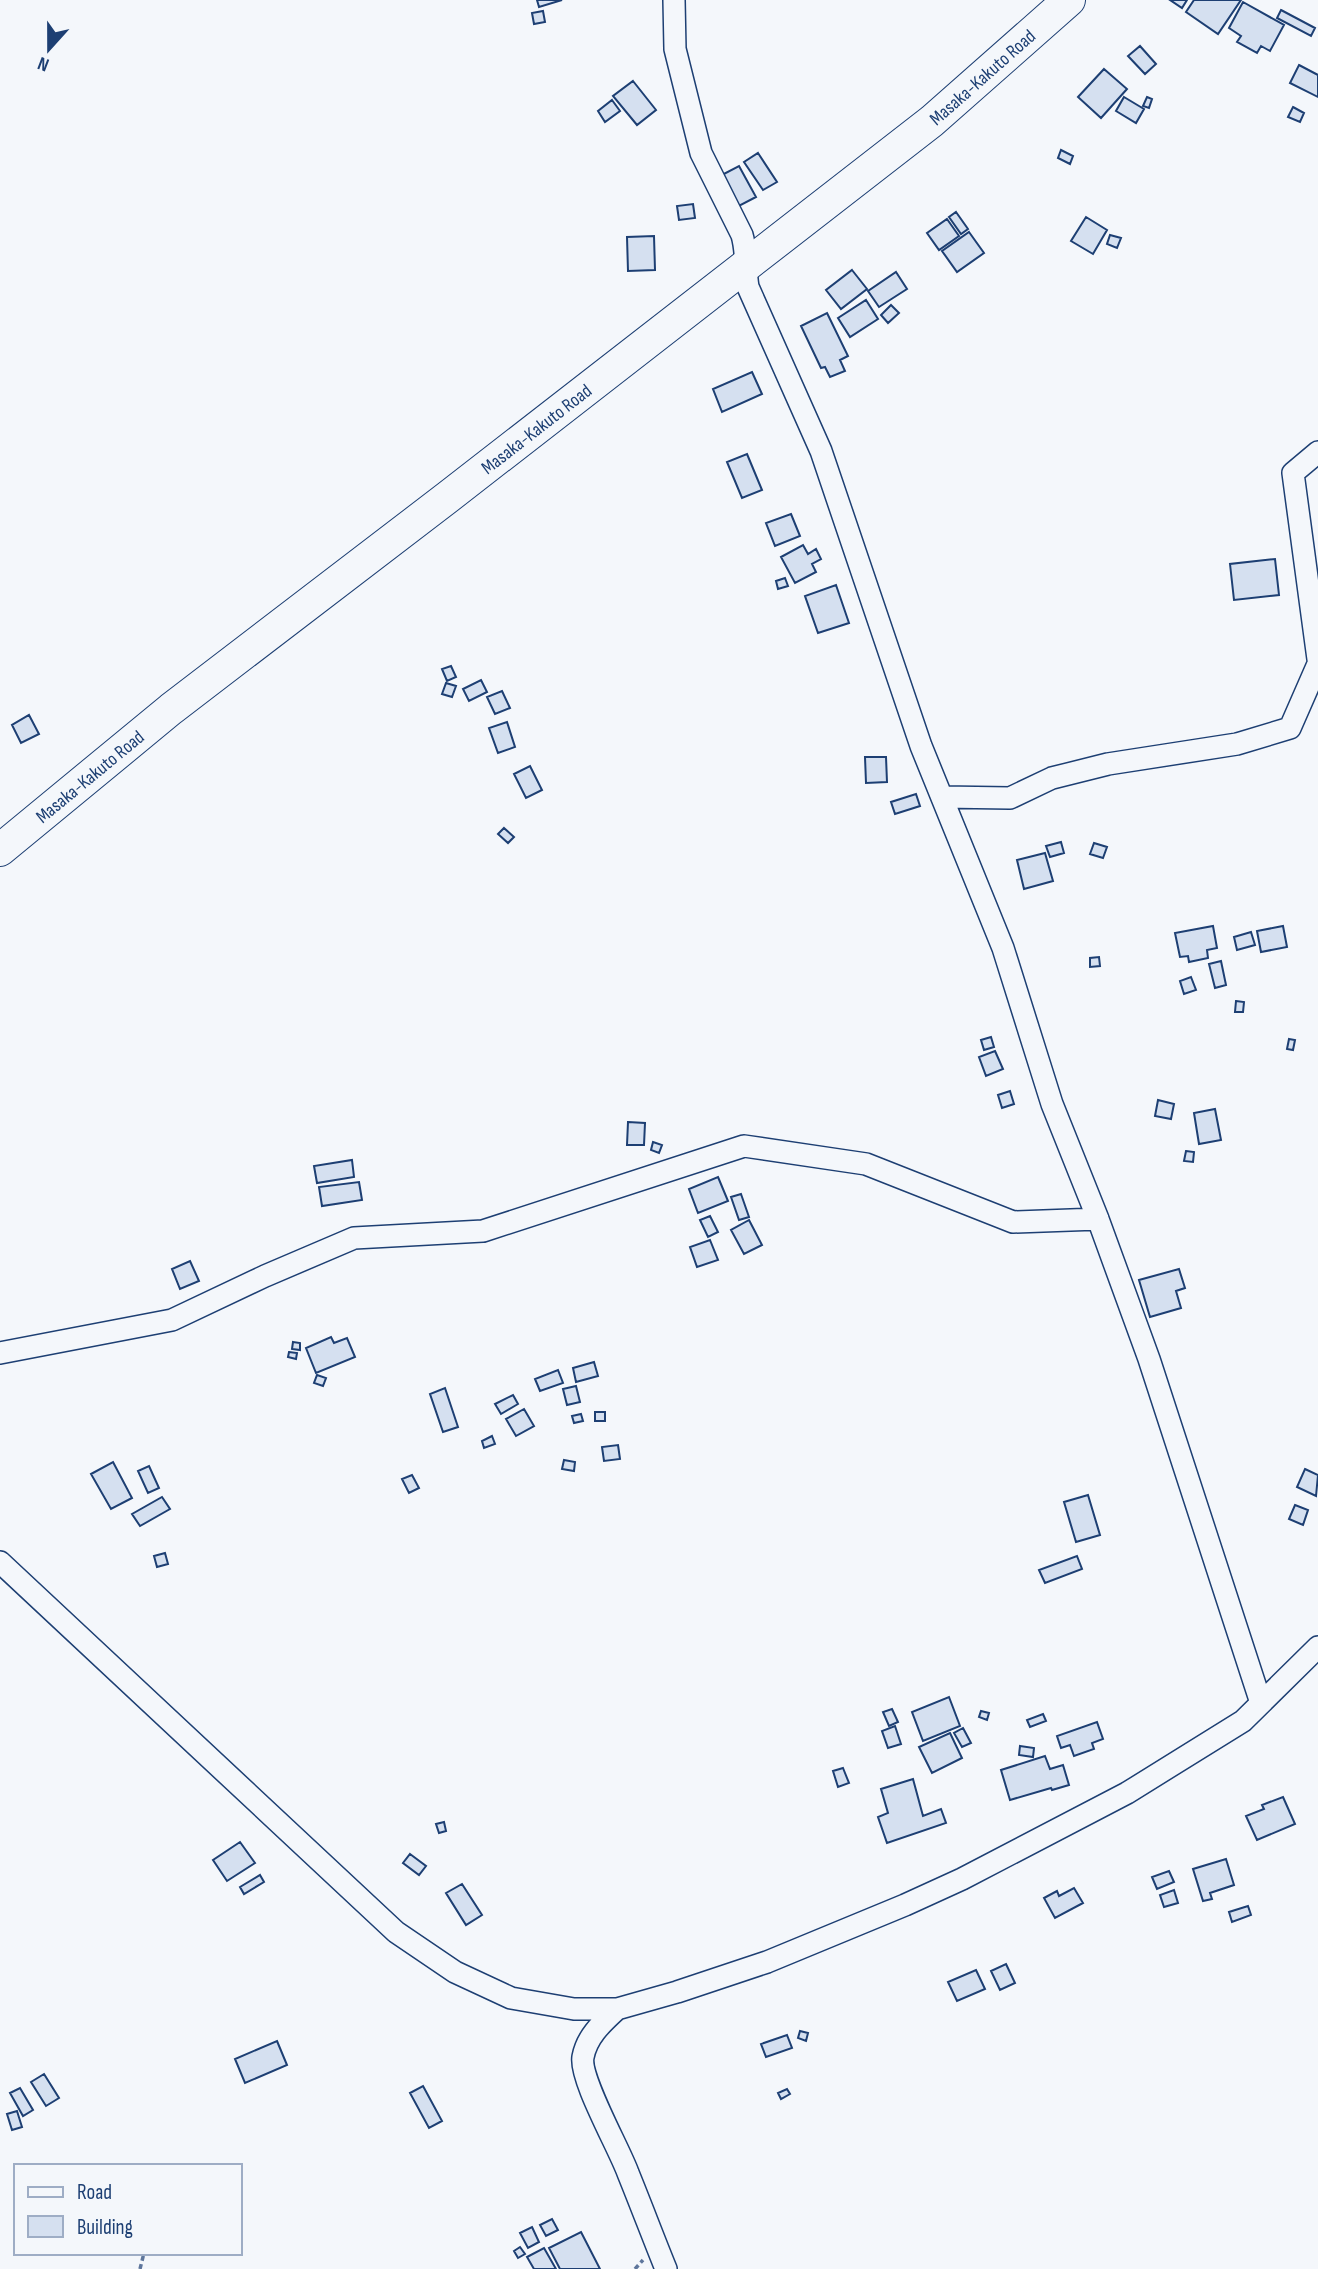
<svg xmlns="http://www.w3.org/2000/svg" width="1318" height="2269" viewBox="0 0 1318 2269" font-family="'Sofia Sans Condensed',sans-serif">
  <rect width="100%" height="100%" fill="#f4f7fb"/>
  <!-- building -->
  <path fill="#d5e0f0" stroke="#1d3f73" stroke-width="2" d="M537 0H562L539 7Z
    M1170 0H1187L1182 8Z
    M1194 0H1241L1218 34 1186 12Z
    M1243 2 1284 25 1270 51 1261 46 1257 53 1237 42 1241 36 1229 28Z
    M1281 10 1315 28 1311 36 1277 18Z
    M543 11 545 22 534 24 532 13Z
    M1140 46 1156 64 1145 74 1128 56Z
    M1299 65 1318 75V97L1290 83Z
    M1104 69 1127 89 1101 118 1078 97Z
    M633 81 656 110 637 125 613 96Z
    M1124 97 1144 109 1136 123 1116 111Z
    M1147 97 1152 99 1149 108 1143 106Z
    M612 100 620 111 605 122 598 111Z
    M1293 107 1304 113 1300 122 1288 117Z
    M1061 150 1073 156 1070 164 1058 158Z
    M758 153 777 182 763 190 744 162Z
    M739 166 756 197 735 208 718 177Z
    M693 204 695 218 679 220 677 206Z
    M956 212 968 229 961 234 949 217Z
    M1086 217 1107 230 1093 254 1071 241Z
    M947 219 959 236 939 250 927 233Z
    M969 232 984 253 957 272 942 251Z
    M1110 235 1121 238 1117 248 1107 244Z
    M654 236 655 270 628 271 627 237Z
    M852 270 867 289 841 309 826 290Z
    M896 272 907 289 879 307 868 291Z
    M866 300 878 319 850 337 838 318Z
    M891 305 899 313 888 323 881 315Z
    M827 313 848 356 840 360 845 371 830 377 825 367 821 368 801 326Z
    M752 372 762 394 722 412 713 389Z
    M747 454 762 490 742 498 727 462Z
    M791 514 800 536 775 546 766 523Z
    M803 545 808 554 816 549 821 559 812 564 816 572 795 583 781 557Z
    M1275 559 1279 595 1234 600 1230 564Z
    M785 578 788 586 778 589 776 581Z
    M836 585 849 623 818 633 805 596Z
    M451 666 456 677 447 681 442 669Z
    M481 680 487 692 469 701 463 689Z
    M446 683 456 686 452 697 442 694Z
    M502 691 510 708 495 714 487 697Z
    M29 715 39 734 21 743 12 725Z
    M507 722 515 747 498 753 489 728Z
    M865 757H886L887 782 866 783Z
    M530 766 542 790 526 798 514 774Z
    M916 794 920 806 895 814 891 802Z
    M504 828 514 837 508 843 498 834Z
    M1061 842 1064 853 1050 857 1046 846Z
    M1094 843 1107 847 1103 858 1090 854Z
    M1045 853 1053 881 1024 889 1017 860Z
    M1213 926 1217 948 1207 950 1208 958 1189 962 1188 956 1180 957 1175 933Z
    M1283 926 1287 947 1261 952 1257 931Z
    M1251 932 1255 945 1237 950 1234 937Z
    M1099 957 1100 966 1090 967V958Z
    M1221 961 1226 985 1215 988 1209 964Z
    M1191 977 1196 990 1184 994 1180 981Z
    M1236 1001 1244 1002 1243 1012H1235Z
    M991 1037 994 1047 984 1050 981 1040Z
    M1289 1039 1295 1040 1293 1050 1287 1049Z
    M995 1051 1003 1069 986 1076 979 1057Z
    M1010 1091 1014 1104 1002 1108 998 1095Z
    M1158 1100 1174 1104 1171 1119 1155 1116Z
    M1215 1109 1221 1140 1199 1144 1194 1113Z
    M628 1122 645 1123 644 1145H627Z
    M653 1142 662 1145 659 1153 651 1150Z
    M1186 1151 1194 1152 1193 1162 1184 1161Z
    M352 1160 354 1177 317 1183 314 1166Z
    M718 1177 728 1201 698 1213 689 1189Z
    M359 1182 362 1200 322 1206 319 1187Z
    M741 1194 749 1217 739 1220 731 1197Z
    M710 1216 718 1232 708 1237 700 1220Z
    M749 1220 762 1245 744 1254 731 1230Z
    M710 1240 718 1260 697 1267 690 1247Z
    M190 1261 199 1281 180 1289 172 1269Z
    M1179 1269 1185 1288 1176 1291 1181 1308 1150 1317 1139 1280Z
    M331 1337 334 1343 347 1338 355 1357 316 1373 306 1348Z
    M293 1342 300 1343V1350L292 1349Z
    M289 1352 297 1353 296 1359 288 1357Z
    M594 1362 598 1376 576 1382 573 1368Z
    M558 1370 563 1383 540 1391 535 1379Z
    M317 1375 326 1378 323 1386 314 1383Z
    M576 1386 580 1402 567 1405 563 1389Z
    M445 1388 458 1427 443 1432 430 1394Z
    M513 1395 518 1404 501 1414 495 1404Z
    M524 1409 534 1426 516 1436 506 1419Z
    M595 1412H605V1421H595Z
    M581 1414 583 1421 574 1423 572 1416Z
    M492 1436 495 1444 484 1448 482 1441Z
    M618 1445 620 1459 604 1461 602 1447Z
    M564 1460 575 1462 574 1471 562 1469Z
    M113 1462 132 1498 111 1509 91 1474Z
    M149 1466 159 1488 148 1493 138 1471Z
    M1305 1469 1318 1475 1316 1496 1297 1487Z
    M412 1475 419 1488 409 1493 402 1479Z
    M1088 1495 1100 1535 1076 1542 1064 1502Z
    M162 1497 170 1509 140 1526 132 1514Z
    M1295 1505 1308 1510 1303 1525 1289 1519Z
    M165 1553 168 1564 157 1567 154 1556Z
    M1077 1556 1082 1569 1045 1583 1039 1570Z
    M949 1697 960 1726 923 1741 912 1712Z
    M892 1709 898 1722 889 1726 883 1712Z
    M981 1711 989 1713 987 1720 979 1717Z
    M1043 1714 1046 1721 1030 1727 1027 1720Z
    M1097 1722 1103 1739 1092 1743 1094 1749 1074 1756 1070 1745 1061 1748 1057 1736Z
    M895 1726 901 1744 888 1748 882 1731Z
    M963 1728 971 1743 962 1747 954 1733Z
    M950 1733 962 1758 932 1773 919 1747Z
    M1020 1746 1034 1748 1033 1757 1019 1755Z
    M1045 1756 1050 1769 1063 1765 1069 1785 1052 1790 1051 1788 1010 1800 1001 1770Z
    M843 1768 849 1783 838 1787 833 1771Z
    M913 1779 923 1816 941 1809 946 1823 887 1843 878 1817 888 1813 881 1789Z
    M1283 1797 1295 1824 1257 1840 1246 1816 1264 1809 1262 1805Z
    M444 1822 446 1831 439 1833 436 1824Z
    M240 1842 255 1863 227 1881 213 1860Z
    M410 1854 426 1866 419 1875 403 1863Z
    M1226 1859 1234 1885 1210 1893 1212 1899 1203 1901 1193 1869Z
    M1169 1871 1174 1882 1157 1889 1152 1877Z
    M260 1875 264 1882 244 1894 240 1887Z
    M462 1884 482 1915 466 1925 446 1893Z
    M1074 1888 1083 1903 1055 1918 1044 1898 1057 1891 1059 1896Z
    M1174 1890 1178 1903 1164 1907 1160 1895Z
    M1248 1906 1251 1915 1232 1922 1229 1912Z
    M1006 1964 1015 1983 1000 1990 991 1971Z
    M976 1970 985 1989 957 2001 948 1982Z
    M800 2031 808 2033 806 2041 798 2038Z
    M787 2035 792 2048 766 2057 761 2044Z
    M277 2041 287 2065 245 2083 235 2059Z
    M44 2074 59 2098 46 2106 31 2082Z
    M423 2086 442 2121 429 2128 410 2093Z
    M20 2088 33 2110 23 2116 10 2093Z
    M787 2089 790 2094 781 2099 778 2093Z
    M17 2111 22 2127 12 2130 7 2114Z
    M552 2219 558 2230 546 2236 540 2225Z
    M532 2227 539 2242 528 2248 520 2233Z
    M581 2232 600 2269H560L549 2248Z
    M520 2247 525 2254 518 2258 514 2251Z
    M544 2248 556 2269H534L527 2257Z"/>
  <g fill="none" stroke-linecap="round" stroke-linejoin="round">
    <!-- minor casing -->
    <g stroke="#1d3f73" stroke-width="24">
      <path id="minor" d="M674 0 675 49 701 153 742 235C747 252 745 270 748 287L821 451 921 746 1003 948 1052 1104 1098 1219 1149 1359 1261 1703
        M1318 452 1293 473 1318 659
        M942 797 1010 798 1052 778 1108 764 1237 744 1290 728 1318 664
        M0 1353 172 1320 265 1276 354 1238 483 1231 744 1146 866 1164 1013 1222 1098 1219
        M0 1562 396 1932 455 1972 511 1998 574 2009H617L677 1992 767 1962 905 1905 962 1879 1127 1793 1243 1721 1318 1647
        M617 2009C602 2023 587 2036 583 2057 579 2078 619 2148 628 2173 641 2205 653 2237 666 2269"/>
    </g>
    <!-- highway casing -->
    <g stroke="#1d3f73" stroke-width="34">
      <g id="highway">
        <path id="s1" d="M0 850 171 709 448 497 932 121 1069 0"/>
      </g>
    </g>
    <!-- path -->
    <path stroke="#5e769c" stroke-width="3.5" stroke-dasharray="5 3.5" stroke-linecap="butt" d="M140 2269 144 2253
      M635 2269 643 2260"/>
    <!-- minor -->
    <use href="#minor" stroke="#f4f7fb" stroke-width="21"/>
    <!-- highway -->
    <use href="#highway" stroke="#f4f7fb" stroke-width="32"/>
  </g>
  <g text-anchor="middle" stroke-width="5" stroke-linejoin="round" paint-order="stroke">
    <!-- street labels -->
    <g font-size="19" fill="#1d3f73" stroke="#f4f7fb">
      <text dy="7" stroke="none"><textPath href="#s1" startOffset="1250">Masaka-Kakuto Road</textPath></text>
      <text dy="7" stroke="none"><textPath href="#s1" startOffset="682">Masaka-Kakuto Road</textPath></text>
      <text dy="7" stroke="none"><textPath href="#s1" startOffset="116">Masaka-Kakuto Road</textPath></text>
    </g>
  </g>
  <!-- legend -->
  <rect x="14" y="2164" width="228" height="91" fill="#f4f7fb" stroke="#9eadc5" stroke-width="2"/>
  <rect x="28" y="2187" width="35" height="10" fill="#f4f7fb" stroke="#9eadc5" stroke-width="2"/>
  <text x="77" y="2199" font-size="21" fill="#1d3f73">Road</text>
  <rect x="28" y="2216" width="35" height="21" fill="#d5e0f0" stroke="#9eadc5" stroke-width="2"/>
  <text x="77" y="2234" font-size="21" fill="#1d3f73">Building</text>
  <!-- north arrow -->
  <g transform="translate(49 49) rotate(201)" stroke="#f4f7fb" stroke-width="5" paint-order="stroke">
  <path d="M0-5L12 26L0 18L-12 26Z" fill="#1d3f73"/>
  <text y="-10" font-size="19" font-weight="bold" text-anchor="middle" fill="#1d3f73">N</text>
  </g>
</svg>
